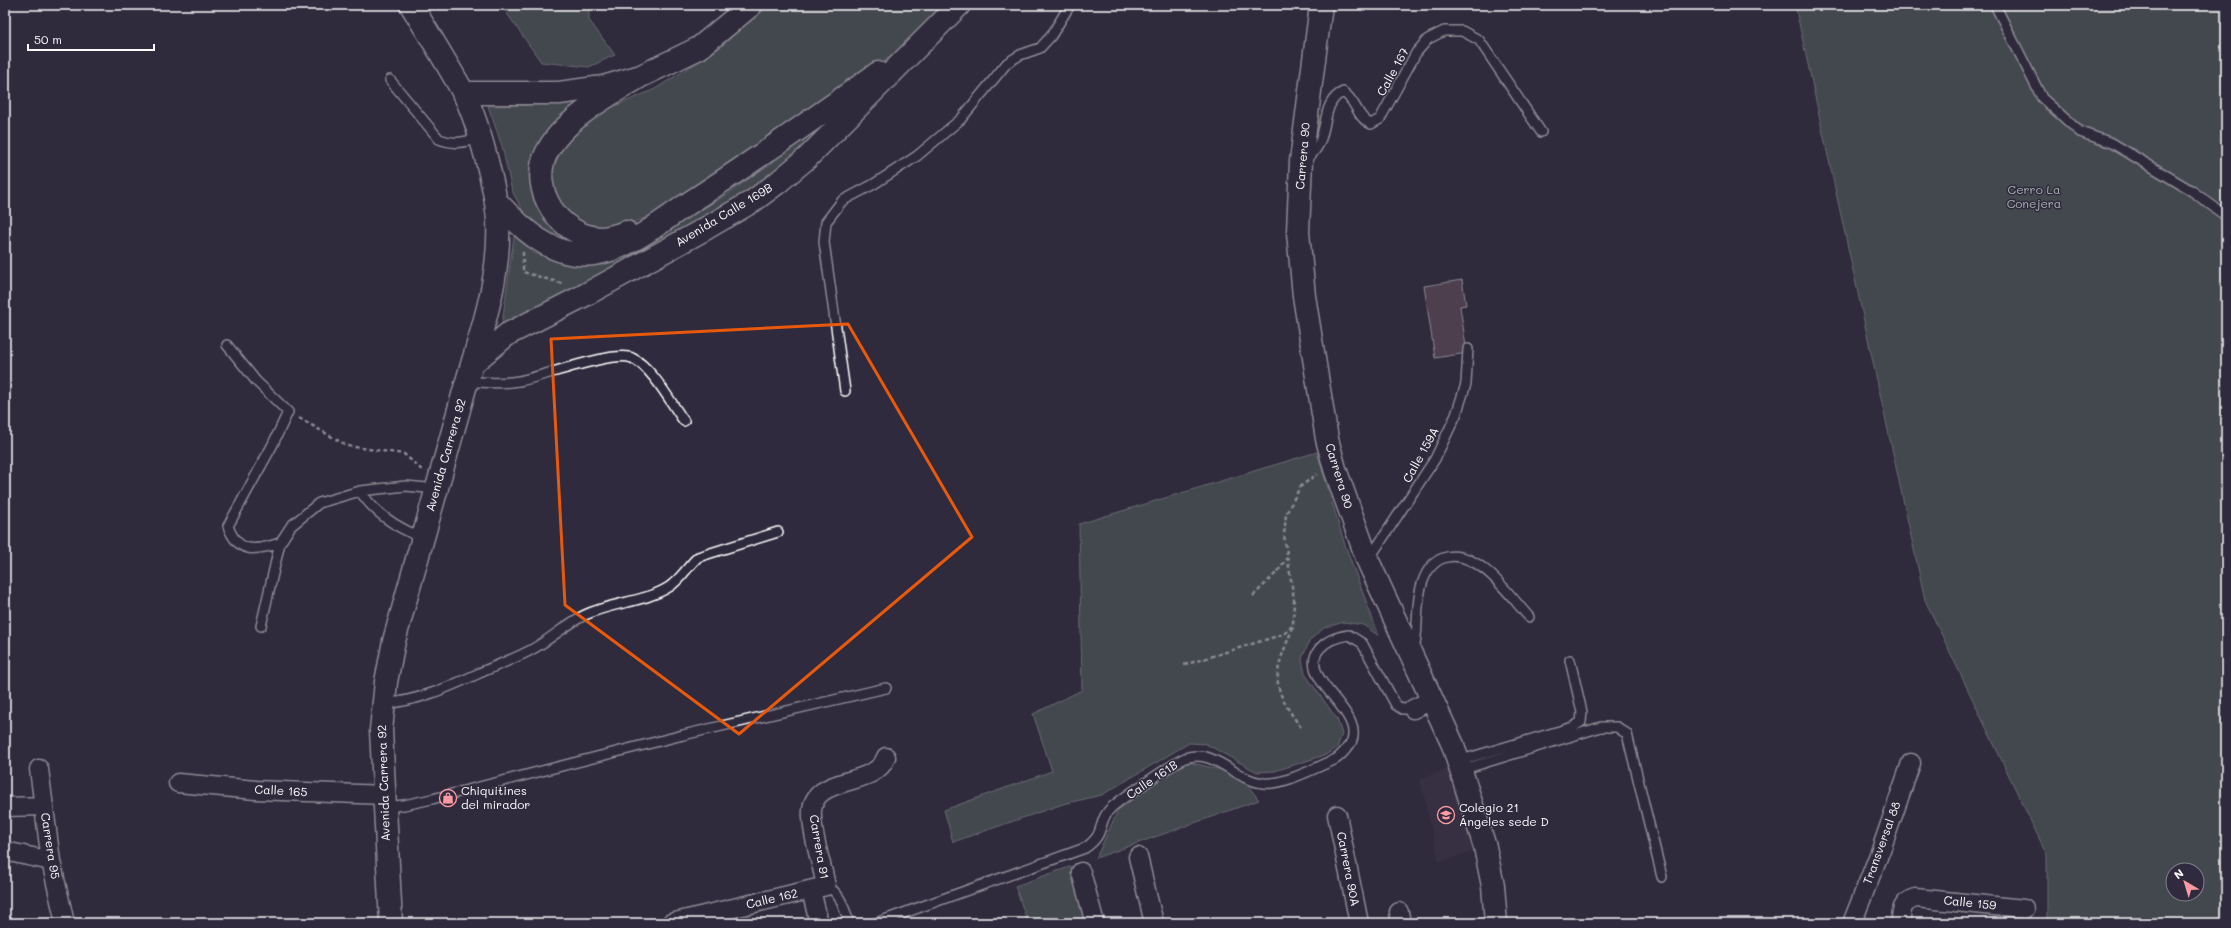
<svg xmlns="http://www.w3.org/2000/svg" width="2231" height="928" viewBox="0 0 2231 928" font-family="Mali,sans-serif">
  <rect width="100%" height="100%" fill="#2f2a3d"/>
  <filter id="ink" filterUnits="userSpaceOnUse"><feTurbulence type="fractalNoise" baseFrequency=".025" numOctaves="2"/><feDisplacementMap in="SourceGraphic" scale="8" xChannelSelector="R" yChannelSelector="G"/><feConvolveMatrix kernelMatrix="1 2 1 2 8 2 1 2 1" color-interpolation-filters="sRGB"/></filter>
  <g filter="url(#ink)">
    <!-- built -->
    <path fill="#433849" d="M1449 768 1474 851 1439 862 1420 779Z"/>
    <!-- green -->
    <path fill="#5b6e66" stroke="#adb6b2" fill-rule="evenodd" d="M501 5H589V20L615 55 589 67 541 62Z
      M765 5H949L877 68 658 213 608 232 581 226 561 211 549 187 552 167 562 141 608 109 655 89 720 48Z
      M1795 5H2226V923H2047V855L1925 600ZM2173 870H2197V894H2173Z
      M588 99C571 111 542 132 534 152 527 169 533 202 543 218 552 233 570 241 585 248L560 244 526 217 512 191 502 146 488 106 535 105Z
      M843 110 791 159 741 197 500 338 514 236 534 253 565 261 655 237 728 194Z
      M1317 452 1345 545 1379 636 1363 625 1344 622 1324 628 1310 640 1302 659 1305 674 1337 719 1342 734 1337 748 1325 755 1275 771 1257 772 1206 744 1189 743 1102 795 1063 804 953 842 944 810 1052 771 1033 714 1082 690 1079 524Z
      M1188 762 1239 774 1259 800 1096 858 1118 810 1163 777Z
      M1072 866 1089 917 1072 923H1028L1015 886Z"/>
    <!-- building -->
    <path fill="#725a64" stroke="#fff" d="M1462 280 1466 305 1460 306 1467 353 1435 358 1424 286Z"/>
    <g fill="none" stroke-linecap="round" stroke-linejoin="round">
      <!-- lane casing -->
      <g stroke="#fff" stroke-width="12">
        <path id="lane" d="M1995 5 2042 98 2080 132 2112 143 2192 191 2226 216
          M390 80 439 139C454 145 465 142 480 138
          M1303 160C1334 145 1316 104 1343 92 1356 100 1357 118 1371 124L1380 119 1416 53 1428 39 1444 31H1462L1479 40 1541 132
          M227 345 256 381 288 412 272 446 228 526C238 554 255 551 280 543
          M467 381C484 383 501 384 519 381 542 377 613 350 632 358 652 367 671 403 684 421
          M845 391 824 242 826 222 842 201 874 184 917 156 961 119 1007 63 1020 55 1040 48 1051 36 1070 5
          M360 491C375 514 397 528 423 538
          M1369 559 1435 459 1456 415 1466 384 1468 349
          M261 626 280 543 291 526 319 503 360 491 406 486 437 489
          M1414 651C1419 629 1415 605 1422 584 1426 571 1433 560 1447 557 1479 550 1510 596 1529 617
          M383 704C420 701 451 686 484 671 500 664 516 658 531 650 550 640 566 624 585 615 611 602 643 603 669 587 681 579 687 567 698 557L778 532
          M1458 761 1573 727 1581 722 1582 712 1570 660
          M1461 770 1601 727H1617L1627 734 1662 877
          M385 807 404 805 432 799 683 735 886 688
          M826 886C841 893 844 908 849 923
          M876 923 1085 848C1107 833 1097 822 1110 809 1116 802 1177 761 1185 758 1216 748 1234 780 1263 783 1282 786 1315 768 1334 760 1339 758 1343 753 1347 748 1368 726 1330 697 1320 679 1304 653 1326 638 1349 635L1362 643 1396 705 1402 709H1413"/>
      </g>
      <!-- street casing -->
      <g stroke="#fff" stroke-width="21">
        <path id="street" d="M1413 709 1432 700
          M39 769 51 861 65 923
          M178 783 256 790 384 795
          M5 807 44 806
          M1337 815 1359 923
          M5 851 51 861
          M1138 857 1154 923
          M1081 872 1095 923
          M811 890 819 923
          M1399 912 1401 923
          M671 923 826 886C822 864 813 840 812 817 808 772 875 790 886 757
          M1852 923 1882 847 1911 763
          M1901 923C1901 909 1902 902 1916 898L2024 909"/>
      </g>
      <!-- secondary casing -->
      <g stroke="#fff" stroke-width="25">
        <path id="secondary" d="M1321 5 1301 161 1298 232 1304 296 1327 439 1335 469 1368 561 1453 745 1485 847 1493 886 1496 923
          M463 93H559L603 87 641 76 699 48 751 5
          M496 201C521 228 552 259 593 254 627 250 658 224 686 205 751 163 815 118 878 73
          M626 232C618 235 608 238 599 238 560 236 529 190 546 154 562 120 609 95 641 76
          M474 362 508 334 585 295 703 230 753 201 776 184 807 158 959 5
          M391 923 381 730 386 682 394 641C417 559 440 477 463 395 479 338 501 281 498 221 496 189 478 120 463 92 446 62 429 34 411 5"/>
      </g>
      <!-- path -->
      <path stroke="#fff" stroke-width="2.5" stroke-dasharray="4 3" stroke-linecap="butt" d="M523 252V272L564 284
        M299 418 348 446 404 454 423 471
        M1253 596 1278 571 1287 558
        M1293 627C1273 677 1269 684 1302 729
        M1184 665 1284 634 1293 625 1294 599 1284 535 1286 514 1300 487 1317 474"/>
      <!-- lane -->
      <use href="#lane" stroke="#2f2a3d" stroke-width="9"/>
      <!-- street -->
      <use href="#street" stroke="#2f2a3d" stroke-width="18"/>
      <!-- secondary -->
      <use href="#secondary" stroke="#2f2a3d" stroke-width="22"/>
    </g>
  </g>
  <!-- marked area -->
  <path d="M0 0H2231V928H0ZM848 324 972 537 739 734 565 605 551 339Z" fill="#2f2a3d" fill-opacity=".55" fill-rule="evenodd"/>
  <path fill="none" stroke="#e8590c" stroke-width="3" stroke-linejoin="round" d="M848 324 972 537 739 734 565 605 551 339Z"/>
  <!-- icons -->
  <defs>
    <g id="shop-ring" transform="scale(0.9)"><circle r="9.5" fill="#2f2a3d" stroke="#ff9aa2" stroke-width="1.5"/><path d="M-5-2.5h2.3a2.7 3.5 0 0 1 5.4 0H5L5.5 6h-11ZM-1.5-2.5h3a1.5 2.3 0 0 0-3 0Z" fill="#ff9aa2"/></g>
    <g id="school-ring" transform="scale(0.9)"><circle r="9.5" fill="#2f2a3d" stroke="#ff9aa2" stroke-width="1.5"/><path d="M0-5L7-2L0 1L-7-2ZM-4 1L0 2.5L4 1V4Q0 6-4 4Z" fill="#ff9aa2"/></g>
  </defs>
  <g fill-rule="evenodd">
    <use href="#shop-ring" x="448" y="798"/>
    <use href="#school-ring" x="1446" y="815"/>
  </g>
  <g text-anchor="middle" stroke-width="3" stroke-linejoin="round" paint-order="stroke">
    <!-- street labels -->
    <g font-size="12" fill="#fff" stroke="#2f2a3d">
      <text transform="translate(1393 72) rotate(-61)" y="4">Calle 167</text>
      <text transform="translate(1303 156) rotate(-85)" y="4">Carrera 90</text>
      <text transform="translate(724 215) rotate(-31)" y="4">Avenida Calle 169B</text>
      <text transform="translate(446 455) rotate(-74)" y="4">Avenida Carrera 92</text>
      <text transform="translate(1421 455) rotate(-61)" y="4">Calle 159A</text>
      <text transform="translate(1339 476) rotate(73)" y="4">Carrera 90</text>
      <text transform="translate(1152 780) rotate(-34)" y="4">Calle 161B</text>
      <text transform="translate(384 783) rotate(-92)" y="4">Avenida Carrera 92</text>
      <text transform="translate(281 791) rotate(3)" y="4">Calle 165</text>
      <text transform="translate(1882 843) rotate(-70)" y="4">Transversal 88</text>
      <text transform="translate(50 846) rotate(81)" y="4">Carrera 95</text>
      <text transform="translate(819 847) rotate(80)" y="4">Carrera 91</text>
      <text transform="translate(1348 869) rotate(79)" y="4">Carrera 90A</text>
      <text transform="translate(772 899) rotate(-13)" y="4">Calle 162</text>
      <text transform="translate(1970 903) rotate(6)" y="4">Calle 159</text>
    </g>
    <!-- park labels -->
    <g font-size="12" fill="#adb6b2" stroke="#2f2a3d">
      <text x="2034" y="194">Cerro La<tspan x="2034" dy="14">Conejera</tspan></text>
    </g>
    <!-- poi labels -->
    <g font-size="12" fill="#fff" stroke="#2f2a3d" text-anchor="start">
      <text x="461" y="795">Chiquitines<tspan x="461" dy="14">del mirador</tspan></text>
      <text x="1459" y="812">Colegio 21<tspan x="1459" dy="14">Ángeles sede D</tspan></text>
    </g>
  </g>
  <!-- margin -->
  <rect width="2231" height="928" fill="none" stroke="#2f2a3d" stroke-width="20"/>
  <rect x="10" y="10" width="2211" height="908" fill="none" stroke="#fff" stroke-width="1.5" filter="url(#ink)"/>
  <!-- north arrow -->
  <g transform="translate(2185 882) rotate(322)"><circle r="19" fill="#2f2a3d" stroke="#827f8b"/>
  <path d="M0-3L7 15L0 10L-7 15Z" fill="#ff9aa2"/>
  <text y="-6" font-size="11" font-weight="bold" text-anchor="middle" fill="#ffffff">N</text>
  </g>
  <!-- scale -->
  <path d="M28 44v6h126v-6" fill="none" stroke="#ffffff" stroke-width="2"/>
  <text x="34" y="44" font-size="12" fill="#ffffff" stroke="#2f2a3d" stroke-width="3" paint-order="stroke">50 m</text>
</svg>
